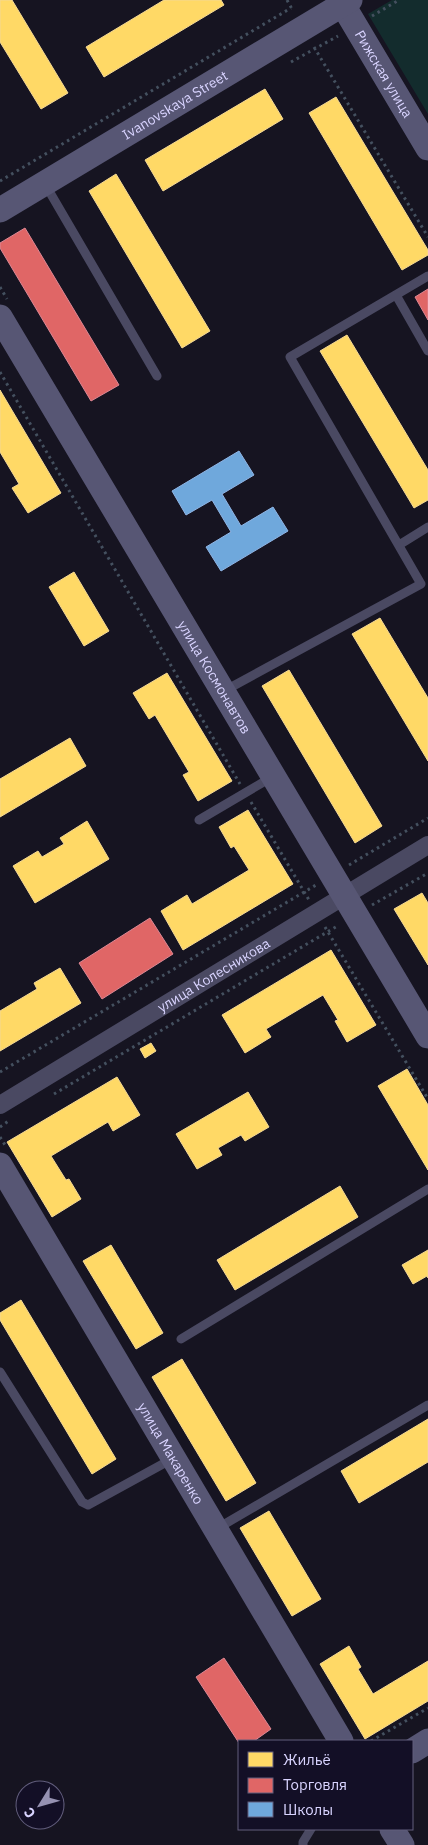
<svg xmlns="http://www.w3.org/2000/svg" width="428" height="1845" viewBox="0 0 428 1845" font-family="'IBM Plex Sans',sans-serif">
  <rect width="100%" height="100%" fill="#161421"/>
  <!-- green -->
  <path fill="#132c2d" d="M392 0H428V114L368 14Z"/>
  <!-- homes -->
  <path fill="#ffd966" stroke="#f4d894" d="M0 0H12L68 93 41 109 0 42Z
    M164 0H221L224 5 104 77 86 47Z
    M265 89 283 119 163 191 145 160Z
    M336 97 428 250V255L402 270 309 113Z
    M116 174 210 331 182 348 89 191Z
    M347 335 428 470V500L414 508 320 351Z
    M0 390 61 493 28 513 12 488 19 484 0 452Z
    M74 572 109 631 84 646 49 587Z
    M380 618 428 698V761L352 634Z
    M289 670 382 826 355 843 262 686Z
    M167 673 232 781 198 801 183 775 189 772 155 715 149 719 133 693Z
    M70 738 86 766 0 817V779Z
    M248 810 293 884 183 950 161 911 187 895 192 904 249 870 234 846 231 848 219 827Z
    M87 821 109 859 35 903 13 866 38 851 42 857 64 844 60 838Z
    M422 893 428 903V965L394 909Z
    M331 950 376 1025 347 1042 335 1021 338 1020 323 995 266 1029 271 1037 245 1053 222 1015Z
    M60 968 81 1003 0 1051V1011L37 989 34 983Z
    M151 1043 156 1051 145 1058 140 1049Z
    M407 1069 428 1105V1170L378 1086Z
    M117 1077 140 1115 113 1131 108 1122 51 1156 66 1180 69 1179 81 1199 52 1217 7 1142Z
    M248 1092 269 1127 245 1141 241 1135 218 1148 222 1155 197 1169 176 1134Z
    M340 1186 358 1217 235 1290 217 1260Z
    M111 1245 163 1333 136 1349 83 1261Z
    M428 1250V1278L427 1276 413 1284 402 1265Z
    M21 1300 116 1459 92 1474 0 1320V1313Z
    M182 1359 256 1483 226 1501 152 1377Z
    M428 1419V1462L359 1503 341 1471Z
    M269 1511 321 1599 292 1616 240 1528Z
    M349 1646 361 1667 358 1669 373 1694 428 1661V1701L365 1739 320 1664Z"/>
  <!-- shops -->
  <path fill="#e06666" stroke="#de8794" d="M25 228 119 385 91 401 0 248V243Z
    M428 289V320L415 297Z
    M150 918 173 954 102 999 79 963Z
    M224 1658 271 1729 254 1741H239V1743L196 1677Z"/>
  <!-- schools -->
  <path fill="#6fa8dc" stroke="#8fb5e6" d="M239 451 254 475 222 494 241 526 273 507 288 531 221 571 206 547 231 532 212 500 186 515 172 491Z"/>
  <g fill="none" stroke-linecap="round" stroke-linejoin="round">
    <!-- path -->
    <path stroke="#44505f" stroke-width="3" stroke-dasharray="2.5 4" stroke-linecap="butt" d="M287 0 292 9
      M372 16 399 0
      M314 47 428 237
      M291 62 338 36
      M0 181 291 8
      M0 287 7 299
      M0 372 240 784
      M251 802 309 900
      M349 865 428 818
      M372 905 428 873
      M325 927 428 1099
      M0 1072 316 885
      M54 1094 339 925
      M0 1127 10 1120
      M0 1137 5 1145
      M371 1741 428 1708"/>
    <!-- lane -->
    <path stroke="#4a4962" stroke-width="9" d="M45 184 157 376
      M396 295 428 351
      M399 545 428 527
      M224 691 421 584 290 357 428 276
      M199 820 272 777
      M181 1339 428 1189
      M0 1372 82 1502 88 1505 172 1459
      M218 1528 428 1405
      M303 1845V1842L311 1829"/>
    <!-- street -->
    <path stroke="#4a4962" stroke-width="18" id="s1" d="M0 1105 428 845"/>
    <!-- secondary -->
    <g stroke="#575674" stroke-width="25">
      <path id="s2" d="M340 0 428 148"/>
      <path id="s3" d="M0 210 350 0"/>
      <path id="s4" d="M0 317 428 1036"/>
      <path id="s5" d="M0 1165 341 1741"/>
      <path d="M412 1751 428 1741"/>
      <path d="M392 1829 402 1845"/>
    </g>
  </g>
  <g text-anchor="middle" stroke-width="5" stroke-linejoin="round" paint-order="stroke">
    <!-- street labels -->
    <g font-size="14" fill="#d9d4ff" stroke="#130f26">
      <text dy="5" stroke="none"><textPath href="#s2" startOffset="86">Рижская улица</textPath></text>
      <text dy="5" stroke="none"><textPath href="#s3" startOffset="204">Ivanovskaya Street</textPath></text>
      <text dy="5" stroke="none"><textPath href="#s4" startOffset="419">улица Космонавтов</textPath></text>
      <text dy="5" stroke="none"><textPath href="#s1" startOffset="250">улица Колесникова</textPath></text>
      <text dy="5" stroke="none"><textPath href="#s5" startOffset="335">улица Макаренко</textPath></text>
    </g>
  </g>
  <!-- legend -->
  <rect x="238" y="1740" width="175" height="90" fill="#130f26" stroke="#625e7d"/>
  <rect x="248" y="1752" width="25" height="15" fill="#ffd966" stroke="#625e7d"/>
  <text x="283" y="1765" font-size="15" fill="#d9d4ff">Жильё</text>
  <rect x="248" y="1778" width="25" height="15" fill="#e06666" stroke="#625e7d"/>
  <text x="283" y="1790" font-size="15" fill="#d9d4ff">Торговля</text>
  <rect x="248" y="1802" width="25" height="15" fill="#6fa8dc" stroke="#625e7d"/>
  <text x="283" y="1815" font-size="15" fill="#d9d4ff">Школы</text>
  <!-- north arrow -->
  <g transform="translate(40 1805) rotate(233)"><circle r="24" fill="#130f26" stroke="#625e7d"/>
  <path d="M0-4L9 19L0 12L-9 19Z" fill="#9591b1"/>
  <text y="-8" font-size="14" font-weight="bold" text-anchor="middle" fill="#d9d4ff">С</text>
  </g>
</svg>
